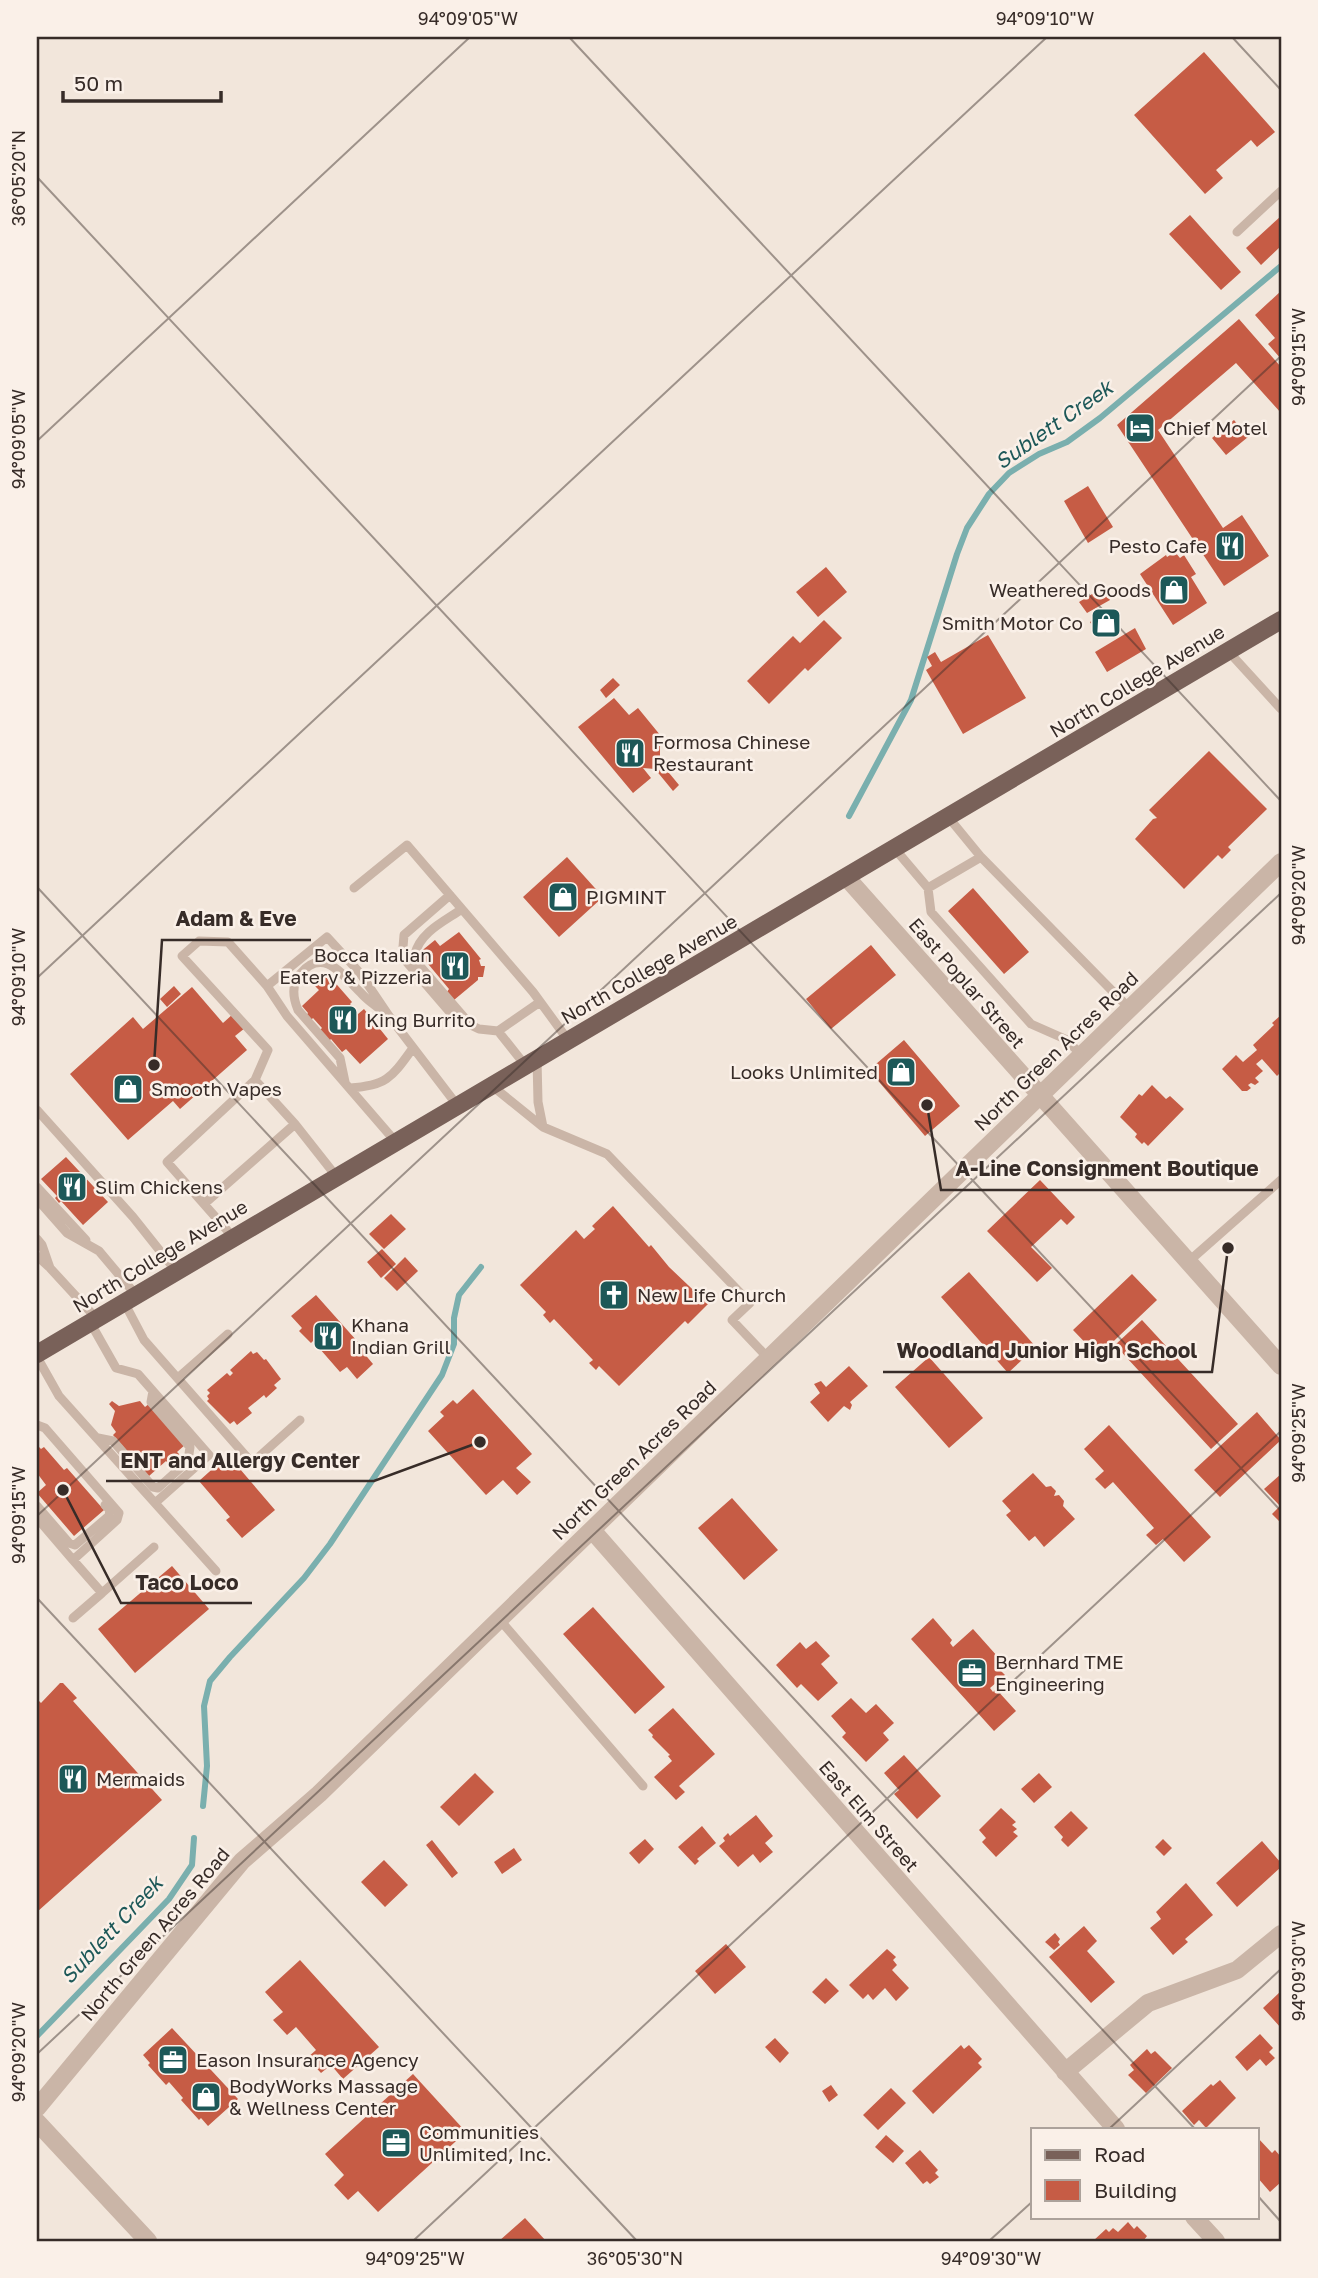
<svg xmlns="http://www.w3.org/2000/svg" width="1318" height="2278" viewBox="0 0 1318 2278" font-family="'Golos Text',sans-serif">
  <rect width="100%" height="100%" fill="#f2e6db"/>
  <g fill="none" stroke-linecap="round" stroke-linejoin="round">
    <!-- stream -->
    <path stroke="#7aafae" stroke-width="6" d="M849 816 911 700 957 554 967 528 989 494 1009 473 1039 454 1067 442 1100 418 1281 266
      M203 1806 207 1766 204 1706 210 1681 230 1657 304 1578 330 1544 442 1375 454 1344V1318L459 1295 481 1267
      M37 2036 169 1899 192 1865 194 1838"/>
  </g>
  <!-- building -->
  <path fill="#c65c45" d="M1204 52 1275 132 1257 147 1251 140 1216 170 1223 178 1205 194 1134 115Z
    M1190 215 1241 272 1221 290 1169 234Z
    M1281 216V246L1261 265 1246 248Z
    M1281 291V359L1268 344 1275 338 1255 315Z
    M1239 319 1281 367V413L1236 363 1158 430 1223 528 1242 515 1269 556 1224 586 1117 425Z
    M1234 420 1248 437 1226 455 1212 438Z
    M1088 486 1113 527 1088 543 1064 501Z
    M1175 552 1180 558 1184 555 1196 574 1191 577 1207 603 1173 625 1140 574 1166 555 1167 557Z
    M826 567 847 592 818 617 796 592Z
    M1102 588 1110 600 1087 613 1079 602Z
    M1112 609 1121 623 1099 637 1090 622Z
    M824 620 842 638 808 671 805 668 769 704 747 681 793 636 800 643Z
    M1135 628 1146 649 1107 672 1095 652Z
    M988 635 1026 698 963 734 926 670 932 666 927 657 935 652 941 662Z
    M613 678 620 685 606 698 600 690Z
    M614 698 629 715 638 708 665 741 660 745V762L679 785 673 791 655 769 643 768 651 778 633 793 578 727Z
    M1209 751 1267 809 1228 847 1231 850 1222 859 1218 855 1184 889 1135 839 1153 819 1157 818 1149 810Z
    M567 857 603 897 559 937 523 897Z
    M973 888 1029 952 1004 974 948 911Z
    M459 932 481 959 479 960 481 966H485L483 977H478V980L454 1000 447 992 449 989 419 953 435 940 440 946Z
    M871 945 896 975 831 1029 806 999Z
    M323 974 329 980 331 978 352 1002 350 1004 358 1014 364 1009 388 1039 360 1064 346 1049 342 1052 331 1039 328 1042 319 1031 322 1028 313 1018 310 1021 306 1016 308 1013 302 1006 319 990 312 983Z
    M174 986 181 994 167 1007 160 999Z
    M192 987 223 1023 233 1014 245 1028 235 1036 247 1050 180 1109 173 1101 128 1140 70 1074 133 1017 143 1029Z
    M1281 1015V1072L1277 1076 1262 1059 1256 1064 1263 1071 1255 1078 1259 1082 1255 1085 1251 1083 1248 1085 1251 1088 1247 1091H1242L1222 1069 1236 1055 1243 1062 1257 1050 1253 1045 1274 1025 1272 1023Z
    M904 1040 960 1106 925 1136 869 1070Z
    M1152 1085 1166 1099 1170 1096 1184 1109 1148 1146 1144 1142 1142 1144 1135 1137 1137 1134 1120 1117 1139 1094 1142 1096Z
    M66 1157 108 1202 83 1225 61 1201 59 1203 55 1198 57 1196 41 1179Z
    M1040 1180 1075 1217 1067 1225 1061 1219 1031 1247 1052 1268 1037 1282 987 1231Z
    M613 1206 649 1247 651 1245 669 1267 708 1304 688 1324 685 1321 619 1386 599 1366 596 1370 589 1363 593 1360 554 1319 550 1323 543 1315 546 1312 520 1285 576 1230 584 1239 595 1229 592 1226Z
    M391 1214 406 1229 384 1249 369 1234Z
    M382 1249 396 1264 381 1278 367 1262Z
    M405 1257 418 1271 397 1291 384 1278Z
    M969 1272 1036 1347 1008 1373 941 1297Z
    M1132 1274 1157 1300 1098 1356 1073 1330Z
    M316 1295 365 1350 363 1352 373 1364 357 1379 347 1367 340 1372 313 1341 311 1343 299 1331 302 1328 291 1316Z
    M1142 1320 1238 1424 1211 1449 1115 1345Z
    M251 1351 253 1354 257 1352 264 1360 266 1359 281 1379 274 1385 277 1388 266 1398 264 1395 248 1408 252 1413 237 1425 234 1421 230 1424 207 1401 209 1399 207 1396 210 1393 207 1390 227 1373 230 1376 233 1373 230 1370Z
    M929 1357 983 1418 949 1448 895 1387Z
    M849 1366 868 1386 850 1402 852 1405 850 1410 844 1406 828 1422 810 1402 820 1393 814 1384 821 1381 826 1387Z
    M473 1389 532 1454 516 1468 531 1482 517 1495 503 1480 486 1495 428 1431 444 1416 440 1412 453 1400 457 1404Z
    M112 1401 119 1406 140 1401 145 1407 150 1403 186 1444 177 1452 185 1460 174 1470 166 1461 149 1476 113 1435 116 1432 111 1425 115 1411 109 1404Z
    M1257 1412 1281 1440 1220 1497 1194 1470Z
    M1109 1425 1211 1537 1184 1562 1163 1539 1156 1545 1146 1535 1154 1528 1113 1482 1105 1489 1095 1479 1104 1471 1084 1449Z
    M39 1447 41 1449 44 1447 64 1470 67 1468 104 1510 74 1536 37 1493 46 1485 37 1473Z
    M228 1455 275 1510 242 1538 226 1520 230 1517 199 1481Z
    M1033 1473 1046 1487 1051 1486 1056 1491 1054 1496 1059 1495 1064 1501 1063 1506 1075 1519 1044 1547 1035 1536 1029 1541 1006 1515 1011 1511 1002 1501Z
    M1281 1474V1523L1272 1514 1280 1506 1264 1489Z
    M732 1498 778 1550 744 1580 698 1528Z
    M172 1566 209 1609 135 1673 98 1629Z
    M593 1607 665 1687 635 1714 563 1634Z
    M933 1618 952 1640 950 1643 953 1647 973 1629 1006 1666 1001 1671 1005 1675 990 1688 993 1692 996 1689 1016 1711 994 1731 911 1639Z
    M816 1641 830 1656 821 1664 838 1683 818 1701 801 1684 797 1688 776 1665 800 1642 806 1649Z
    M60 1683H63L77 1698 73 1701 162 1800 37 1912V1699L41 1703Z
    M851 1698 866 1713 876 1704 894 1723 883 1733 889 1740 866 1762 842 1737 846 1733 831 1716Z
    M673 1708 715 1754 679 1786 685 1792 676 1800 654 1777 672 1761 668 1756 670 1755 652 1737 653 1735 648 1730Z
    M904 1755 941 1796 917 1819 894 1794 899 1790 884 1773Z
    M475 1773 494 1792 459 1826 440 1807Z
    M1039 1773 1052 1787 1034 1803 1021 1789Z
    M1001 1808 1016 1822 1012 1825 1017 1829 1013 1832 1018 1836 996 1857 982 1842 986 1838 979 1830Z
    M1071 1811 1088 1828 1068 1847 1061 1840 1063 1837 1054 1827Z
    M756 1815 773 1836 765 1843 773 1852 760 1863 753 1854 738 1867 719 1846 725 1841 723 1838 728 1833 730 1836Z
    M702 1826 716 1843 697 1859 699 1861 695 1865 678 1847Z
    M645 1839 654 1849 639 1864 629 1853Z
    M1163 1839 1172 1848 1164 1856 1155 1847Z
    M432 1840 458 1873 452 1878 426 1845Z
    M1262 1841 1281 1863V1867L1237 1907 1216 1883Z
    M514 1848 522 1860 502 1874 494 1862Z
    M384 1860 408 1885 385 1907 361 1882Z
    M1186 1883 1213 1915 1185 1939 1188 1942 1173 1955 1150 1928 1161 1919 1156 1912Z
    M1084 1926 1097 1941 1087 1951 1115 1982 1091 2003 1049 1957Z
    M1055 1933 1060 1939 1058 1942 1060 1945 1054 1950 1045 1942Z
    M726 1944 746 1967 715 1994 695 1971Z
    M887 1949 896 1957 893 1960 897 1965 892 1970 909 1988 896 2001 885 1988 873 2000 868 1994 863 1999 849 1985Z
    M300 1960 379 2047 343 2079 331 2065 321 2073 307 2058 316 2050 296 2027 287 2035 273 2020 283 2012 265 1992Z
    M826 1978 839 1991 825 2004 812 1992Z
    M1281 1991V2028L1263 2008Z
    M172 2028 238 2099 208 2126 201 2118 199 2120 181 2100 183 2098 169 2082 166 2085 148 2065 150 2063 143 2055Z
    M1260 2034 1273 2048 1269 2052 1275 2058 1266 2066 1260 2059 1247 2071 1235 2057Z
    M775 2038 789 2053 780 2063 765 2047Z
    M961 2045 964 2049 969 2045 982 2059 978 2063 982 2067 933 2114 912 2091Z
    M1147 2049 1151 2054 1155 2051 1172 2068 1146 2093 1128 2075 1134 2070 1130 2065Z
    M413 2074 466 2132 378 2212 358 2191 348 2200 334 2185 344 2175 325 2154Z
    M1220 2080 1236 2098 1206 2128 1199 2120 1194 2125 1182 2111 1211 2084 1213 2086Z
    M831 2085 838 2095 829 2102 822 2091Z
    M891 2088 906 2103 878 2130 863 2115Z
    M886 2135 904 2151 893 2163 875 2147Z
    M1257 2137 1272 2153 1275 2150 1281 2157V2182L1270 2192 1257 2177Z
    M920 2150 938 2170 935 2173 939 2177 930 2184 927 2181 923 2184 905 2163Z
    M525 2218 546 2241H499Z
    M1128 2222 1134 2229 1137 2226 1147 2236 1144 2240 1145 2241H1093L1106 2229 1109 2232 1113 2228 1118 2232Z"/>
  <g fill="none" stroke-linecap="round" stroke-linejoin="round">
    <!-- service -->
    <path stroke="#cab5a7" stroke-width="9" d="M1237 232 1281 191
      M1228 651 1281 709
      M949 818 981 857
      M895 849 928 888
      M354 888 407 845 533 992 568 1040
      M450 895 404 935 403 947 405 960 454 1017 479 1029 498 1031 540 1002
      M462 909C445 921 420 932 415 954L419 965 469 1023
      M498 1031 525 1065
      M1082 1055 1065 1039 1031 1024 931 912 928 888 981 857 1130 1009
      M537 1059 538 1102 543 1127
      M255 1080 268 1050 182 956 199 941 228 942 267 986
      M345 1082 340 1058 298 1010C293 998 291 985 300 974 324 945 344 977 361 993 367 1000 375 1005 382 1011
      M491 1085 543 1127 607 1154 750 1303 732 1320 769 1359
      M350 1088C387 1086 392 1077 413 1048
      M37 1110 133 1217 176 1271
      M395 1141 287 1016 267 986 327 937 360 973 389 1016 457 1105
      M37 1187 86 1240
      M37 1199 67 1233 99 1251 136 1295
      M204 1204 295 1124
      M233 1237 167 1162 255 1080 295 1124 336 1176
      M37 1239 42 1245 50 1268 96 1318
      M37 1256 49 1267
      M1188 1262 1281 1180
      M124 1302 144 1340 252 1463 300 1420
      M90 1322 116 1368 138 1374 209 1455 155 1503
      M37 1357 59 1396 216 1571
      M178 1378 228 1334
      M37 1425 45 1428 119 1513 117 1520 73 1560 37 1518
      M98 1438 113 1441 153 1487 158 1488 188 1461 190 1447 151 1402 153 1391
      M37 1506 69 1543 75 1545 109 1516 110 1510 105 1505
      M73 1560 102 1593 154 1547
      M73 1618 102 1593
      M500 1620 643 1786"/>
    <!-- minor -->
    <path stroke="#cab5a7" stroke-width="18" d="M847 878 1281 1366
      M592 1530 1116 2129
      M1065 2072 1148 2003 1237 1970 1281 1934
      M37 2108 242 1861 319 1794 1281 862
      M37 2122 148 2241
      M1194 2217 1216 2241"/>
    <!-- primary -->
    <path stroke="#796159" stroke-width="18" d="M37 1354C450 1107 868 867 1281 620"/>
  </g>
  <!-- ticks -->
  <path fill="none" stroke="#372c28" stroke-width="2" stroke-opacity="0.45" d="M569 37 1281 801M1232 37 1281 90M37 177 1281 1511M37 441 470 37M37 887 1195 2129M37 978 1047 37M37 1516 1281 356M37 1598 637 2241M37 2054 1281 893M1109 2129 1281 1969M1257 2195 1281 2222M413 2241 1281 1431M989 2241 1033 2201"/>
  <!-- icons -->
  <defs>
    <g id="hotel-square" transform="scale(1.575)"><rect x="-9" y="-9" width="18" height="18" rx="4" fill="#1d5858" stroke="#faf0e8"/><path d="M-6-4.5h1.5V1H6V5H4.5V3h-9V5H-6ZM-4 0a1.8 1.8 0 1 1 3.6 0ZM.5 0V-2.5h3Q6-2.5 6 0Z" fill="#fff"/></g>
    <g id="restaurant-square" transform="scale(1.575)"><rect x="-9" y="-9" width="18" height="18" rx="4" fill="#1d5858" stroke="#faf0e8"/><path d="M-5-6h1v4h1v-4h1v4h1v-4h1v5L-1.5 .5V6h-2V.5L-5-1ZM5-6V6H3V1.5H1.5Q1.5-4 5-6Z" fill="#fff"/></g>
    <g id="shop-square" transform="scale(1.575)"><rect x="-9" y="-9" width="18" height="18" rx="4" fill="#1d5858" stroke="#faf0e8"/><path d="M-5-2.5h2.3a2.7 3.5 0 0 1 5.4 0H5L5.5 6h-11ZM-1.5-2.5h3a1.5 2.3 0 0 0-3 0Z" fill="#fff"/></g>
    <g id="church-square" transform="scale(1.575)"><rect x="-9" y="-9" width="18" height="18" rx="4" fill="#1d5858" stroke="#faf0e8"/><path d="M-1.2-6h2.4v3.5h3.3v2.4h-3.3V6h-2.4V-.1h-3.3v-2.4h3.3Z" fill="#fff"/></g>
    <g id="office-square" transform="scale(1.575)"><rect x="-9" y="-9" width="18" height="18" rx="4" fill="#1d5858" stroke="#faf0e8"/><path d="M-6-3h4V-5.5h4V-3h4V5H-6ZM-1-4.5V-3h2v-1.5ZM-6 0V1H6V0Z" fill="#fff"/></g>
  </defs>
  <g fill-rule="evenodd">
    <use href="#hotel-square" x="1140" y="428"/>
    <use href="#restaurant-square" x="1230" y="546"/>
    <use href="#shop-square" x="1174" y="590"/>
    <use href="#shop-square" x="1106" y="623"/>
    <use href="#restaurant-square" x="630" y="753"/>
    <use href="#shop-square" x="563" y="897"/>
    <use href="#restaurant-square" x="455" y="966"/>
    <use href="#restaurant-square" x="343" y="1020"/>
    <use href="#shop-square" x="901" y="1072"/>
    <use href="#shop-square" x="128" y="1089"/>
    <use href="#restaurant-square" x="72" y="1187"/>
    <use href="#church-square" x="614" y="1295"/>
    <use href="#restaurant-square" x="328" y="1336"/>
    <use href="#office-square" x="972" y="1673"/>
    <use href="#restaurant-square" x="73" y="1779"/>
    <use href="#office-square" x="173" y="2060"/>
    <use href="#shop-square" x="206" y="2097"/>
    <use href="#office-square" x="396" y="2143"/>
  </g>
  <g text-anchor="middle" stroke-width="5" stroke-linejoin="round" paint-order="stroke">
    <!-- poi labels -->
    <g font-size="19" fill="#372c28" stroke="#faf0e8" text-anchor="start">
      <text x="1163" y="435">Chief Motel</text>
      <text x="1207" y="553" text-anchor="end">Pesto Cafe</text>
      <text x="1151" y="597" text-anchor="end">Weathered Goods</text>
      <text x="1083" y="630" text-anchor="end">Smith Motor Co</text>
      <text x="653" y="749">Formosa Chinese<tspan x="653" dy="22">Restaurant</tspan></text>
      <text x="586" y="904">PIGMINT</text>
      <text x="432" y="962" text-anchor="end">Bocca Italian<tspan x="432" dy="22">Eatery &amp; Pizzeria</tspan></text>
      <text x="366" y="1027">King Burrito</text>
      <text x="878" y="1079" text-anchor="end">Looks Unlimited</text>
      <text x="151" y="1096">Smooth Vapes</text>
      <text x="95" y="1194">Slim Chickens</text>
      <text x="637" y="1302">New Life Church</text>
      <text x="351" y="1332">Khana<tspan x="351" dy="22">Indian Grill</tspan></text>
      <text x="995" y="1669">Bernhard TME<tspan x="995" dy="22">Engineering</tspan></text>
      <text x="96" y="1786">Mermaids</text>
      <text x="196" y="2067">Eason Insurance Agency</text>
      <text x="229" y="2093">BodyWorks Massage<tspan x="229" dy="22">&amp; Wellness Center</tspan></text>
      <text x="419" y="2139">Communities<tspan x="419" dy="22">Unlimited, Inc.</tspan></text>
    </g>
    <!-- street labels -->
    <g font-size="19" fill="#372c28" stroke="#faf0e8">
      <text transform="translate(1137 681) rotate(-31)" y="7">North College Avenue</text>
      <text transform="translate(649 969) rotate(-30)" y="7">North College Avenue</text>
      <text transform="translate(967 983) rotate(49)" y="7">East Poplar Street</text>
      <text transform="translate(1056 1051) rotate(-44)" y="7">North Green Acres Road</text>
      <text transform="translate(160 1256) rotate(-31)" y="7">North College Avenue</text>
      <text transform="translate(634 1460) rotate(-44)" y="7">North Green Acres Road</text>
      <text transform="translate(869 1816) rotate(49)" y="7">East Elm Street</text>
      <text transform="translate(155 1934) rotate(-50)" y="7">North Green Acres Road</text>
    </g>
    <!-- water labels -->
    <g font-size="21" font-style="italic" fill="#1d5858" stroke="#faf0e8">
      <text transform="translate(1054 425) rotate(-35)" y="7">Sublett Creek</text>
      <text transform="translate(112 1930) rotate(-47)" y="7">Sublett Creek</text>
    </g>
  </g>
  <!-- callouts -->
  <path fill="none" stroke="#372c28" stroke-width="2.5" d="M154 1065L162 940H311M927 1105L941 1190H1273M1228 1248L1212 1372H883M480 1442L374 1481H106M63 1490L121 1603H252"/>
  <g fill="#372c28" stroke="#faf0e8" stroke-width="2.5">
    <circle cx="154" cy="1065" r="7"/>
    <circle cx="927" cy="1105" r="7"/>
    <circle cx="1228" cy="1248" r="7"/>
    <circle cx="480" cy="1442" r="7"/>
    <circle cx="63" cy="1490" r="7"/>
  </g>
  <g font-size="21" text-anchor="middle" font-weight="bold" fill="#372c28" stroke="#faf0e8" stroke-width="5" stroke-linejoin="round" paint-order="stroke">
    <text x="236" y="926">Adam &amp; Eve</text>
    <text x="1107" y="1176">A-Line Consignment Boutique</text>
    <text x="1047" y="1358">Woodland Junior High School</text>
    <text x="240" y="1468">ENT and Allergy Center</text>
    <text x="187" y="1590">Taco Loco</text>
  </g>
  <!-- border -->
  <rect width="1318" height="2278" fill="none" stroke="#faf0e8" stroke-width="77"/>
  <!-- legend -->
  <rect x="1031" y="2128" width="228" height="91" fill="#faf0e8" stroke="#aca29b" stroke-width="2"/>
  <rect x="1045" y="2150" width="35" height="10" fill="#796159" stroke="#aca29b" stroke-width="2"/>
  <text x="1094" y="2162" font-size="21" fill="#372c28">Road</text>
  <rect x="1045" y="2180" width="35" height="21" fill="#c65c45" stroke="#aca29b" stroke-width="2"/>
  <text x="1094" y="2198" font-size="21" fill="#372c28">Building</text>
  <!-- scale -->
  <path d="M63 91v10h158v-10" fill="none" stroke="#372c28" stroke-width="3.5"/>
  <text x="74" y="91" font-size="21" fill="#372c28" stroke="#faf0e8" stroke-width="5" paint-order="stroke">50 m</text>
  <rect x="38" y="38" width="1242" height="2202" fill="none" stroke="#372c28" stroke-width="2.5"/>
  <g font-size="18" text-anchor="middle" fill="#372c28">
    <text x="468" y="25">94°09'05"W</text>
    <text x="1045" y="25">94°09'10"W</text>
    <text transform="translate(19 178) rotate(-90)" y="6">36°05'20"N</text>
    <text transform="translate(1299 357) rotate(-90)" y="6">94°09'15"W</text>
    <text transform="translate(19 439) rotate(-90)" y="6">94°09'05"W</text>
    <text transform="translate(1299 895) rotate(-90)" y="6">94°09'20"W</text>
    <text transform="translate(19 977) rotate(-90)" y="6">94°09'10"W</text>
    <text transform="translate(1299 1433) rotate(-90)" y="6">94°09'25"W</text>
    <text transform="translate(19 1515) rotate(-90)" y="6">94°09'15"W</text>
    <text transform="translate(1299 1971) rotate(-90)" y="6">94°09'30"W</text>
    <text transform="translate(19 2052) rotate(-90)" y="6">94°09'20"W</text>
    <text x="415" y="2265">94°09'25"W</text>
    <text x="635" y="2265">36°05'30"N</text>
    <text x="991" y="2265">94°09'30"W</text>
  </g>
</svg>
